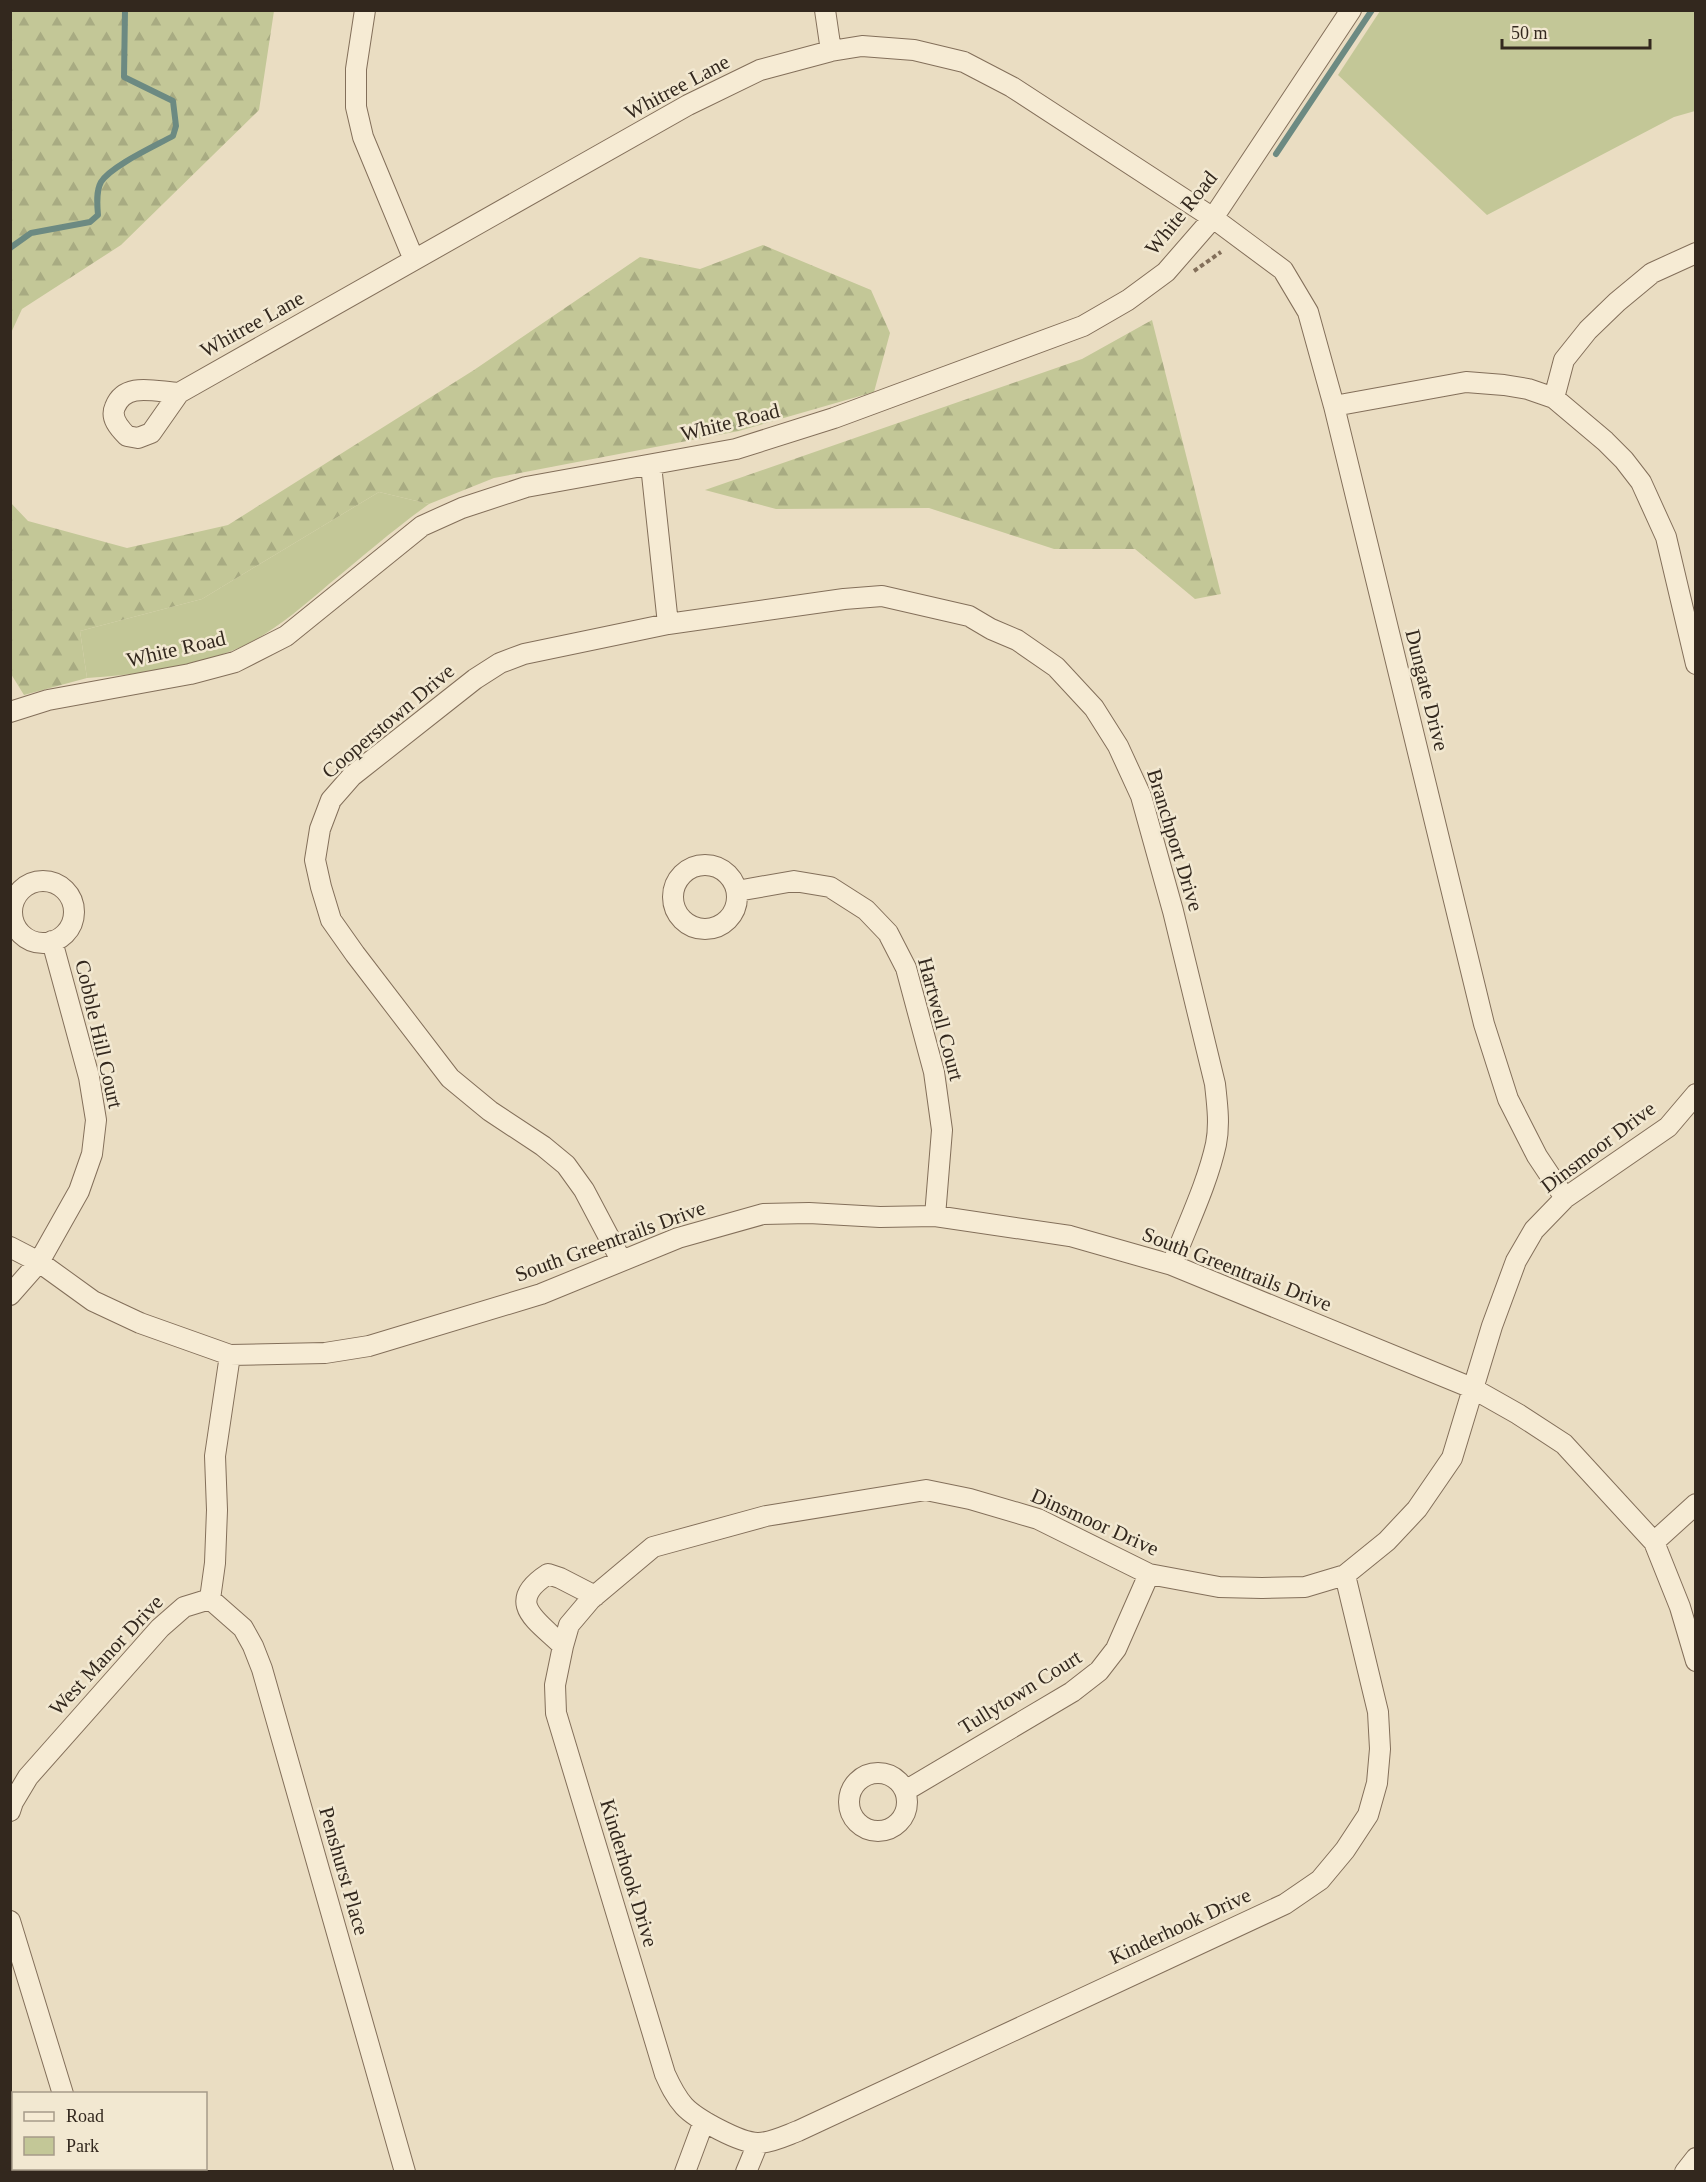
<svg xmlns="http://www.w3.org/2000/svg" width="1706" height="2182" viewBox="0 0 1706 2182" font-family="Georgia,serif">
  <defs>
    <pattern id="forest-firs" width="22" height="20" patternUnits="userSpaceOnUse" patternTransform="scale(1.5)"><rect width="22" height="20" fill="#c3c797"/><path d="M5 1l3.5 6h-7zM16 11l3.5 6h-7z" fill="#a8ab82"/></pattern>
  </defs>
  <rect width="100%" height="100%" fill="#eaddc2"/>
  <!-- green -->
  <path fill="#c3c797" d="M1380 11H1695V111L1674 117 1487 215 1338 75Z
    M379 492 429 504C394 529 362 557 329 584 302 607 275 631 243 646 194 668 140 674 87 678L80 631 202 599Z"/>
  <!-- forest -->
  <path fill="url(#forest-firs)" d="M13 11H274L259 110 121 245 22 309 11 333 10 15Z
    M763 245 871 290 890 333 874 392 739 431 494 478 429 504 379 492 202 599 80 631 87 678 24 695 11 674V503L28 521 127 548 228 525 474 370 640 257 700 269Z
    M1152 320 1221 594 1195 599 1135 549H1054L929 508 776 509 705 490 1082 359Z"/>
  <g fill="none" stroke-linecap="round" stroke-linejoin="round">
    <!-- stream -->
    <path stroke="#6c8a82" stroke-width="6" d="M1276 154 1372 10
      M10 248 31 233 90 222 98 215C97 204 96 191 101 182 111 166 155 146 173 136L176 126 173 101 124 77 125 10"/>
    <!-- minor casing -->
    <g stroke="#836f5a" stroke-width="22">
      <path id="minor" d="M365 10 356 69V107L363 137 414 260
        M825 10 831 51
        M179 393C156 392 125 381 115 407 110 418 119 428 127 436L138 438 151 433 179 393 688 105 760 70 831 51 862 46 914 50 964 62 1012 87 1213 218 1283 270 1308 312 1334 406 1484 1024 1508 1099 1537 1156 1565 1198
        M1554 398 1564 360 1588 330 1617 302 1652 273 1696 253
        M1334 406 1466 382 1504 385 1528 389 1554 398 1605 441 1624 460 1641 482 1666 537 1696 664
        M668 624 844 599 882 596 969 616 991 629 1017 640 1056 667 1094 708 1118 746 1141 796 1173 911 1215 1084C1217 1103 1220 1124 1216 1144 1207 1185 1187 1225 1172 1265
        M10 712 48 700 190 674 235 662 286 636 422 526 462 508 526 487 736 449 834 418 1083 326 1128 300 1166 272 1213 218 1351 10
        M673 897a32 32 0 1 1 64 0a32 32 0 1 1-64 0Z
        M12 912a31 31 0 1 1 62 0a31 31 0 1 1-62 0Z
        M737 891 794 881 830 887 866 910 888 933 906 968 934 1072 942 1130 935 1216
        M10 1247 39 1262 93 1301 140 1323 230 1355 325 1353 369 1346 541 1294 678 1238 763 1214 809 1213 880 1217 935 1216 1070 1236 1172 1265 1472 1388 1518 1414 1564 1444 1654 1542 1680 1607 1696 1661
        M621 1260 584 1190 566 1165 543 1146 490 1111 450 1078 355 954 331 920 321 887 315 860 320 829 331 800 352 776 475 679 500 663 524 654 668 624 651 465
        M10 1295 39 1262 79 1191 92 1154 96 1120 89 1077 52 941
        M1654 1542 1696 1504
        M1345 1575 1378 1712 1380 1749 1377 1783 1368 1815 1345 1850 1320 1880 1285 1904 798 2131C787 2135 771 2143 758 2143 740 2143 696 2119 684 2106 675 2096 670 2085 665 2074L556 1713 555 1685 563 1646 569 1625 591 1599 653 1547 766 1516 926 1490 970 1499 1038 1519 1149 1574 1219 1587 1262 1588 1305 1587 1345 1575 1387 1541 1417 1509 1452 1458 1492 1326 1516 1261 1534 1230 1565 1198 1668 1127 1696 1094
        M210 1599 243 1628 253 1646 262 1669 405 2172
        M563 1646C538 1621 503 1603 548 1574L560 1578 595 1596
        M849 1802a29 29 0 1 1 58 0a29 29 0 1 1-58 0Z
        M905 1791 1072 1692 1099 1671 1116 1649 1149 1574
        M10 1811 13 1802 28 1777 160 1628 184 1607 210 1599 215 1563 217 1510 215 1456 230 1355
        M10 1921 63 2094
        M86 2168 87 2172
        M685 2172 704 2121
        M746 2172 758 2143
        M1685 2172 1696 2158"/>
    </g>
    <!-- path -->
    <path stroke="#836f5a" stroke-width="4" stroke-dasharray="4.5 3" stroke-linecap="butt" d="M1194 271 1221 252"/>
    <!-- minor -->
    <use href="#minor" stroke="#f6ebd4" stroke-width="20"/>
  </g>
  <g text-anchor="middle" stroke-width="5" stroke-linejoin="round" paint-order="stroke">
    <!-- street labels -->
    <g font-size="21" fill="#33281e" stroke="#f2e8d1">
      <text transform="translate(677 87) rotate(-28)" y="7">Whitree Lane</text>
      <text transform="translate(1181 213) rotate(-51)" y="7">White Road</text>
      <text transform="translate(252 324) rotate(-29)" y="7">Whitree Lane</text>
      <text transform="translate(730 422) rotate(-14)" y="7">White Road</text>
      <text transform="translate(176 649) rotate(-13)" y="7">White Road</text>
      <text transform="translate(1427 690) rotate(76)" y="7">Dungate Drive</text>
      <text transform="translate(388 721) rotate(-40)" y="7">Cooperstown Drive</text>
      <text transform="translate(1175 840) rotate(73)" y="7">Branchport Drive</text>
      <text transform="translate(941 1019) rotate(75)" y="7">Hartwell Court</text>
      <text transform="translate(99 1034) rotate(77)" y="7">Cobble Hill Court</text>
      <text transform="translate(1598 1147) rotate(-37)" y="7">Dinsmoor Drive</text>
      <text transform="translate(610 1241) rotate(-20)" y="7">South Greentrails Drive</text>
      <text transform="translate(1237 1269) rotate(21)" y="7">South Greentrails Drive</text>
      <text transform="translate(1095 1522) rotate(24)" y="7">Dinsmoor Drive</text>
      <text transform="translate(106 1655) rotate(-47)" y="7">West Manor Drive</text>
      <text transform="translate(1020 1692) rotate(-32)" y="7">Tullytown Court</text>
      <text transform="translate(344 1871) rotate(74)" y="7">Penshurst Place</text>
      <text transform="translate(629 1873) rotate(73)" y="7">Kinderhook Drive</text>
      <text transform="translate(1180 1926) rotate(-25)" y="7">Kinderhook Drive</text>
    </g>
  </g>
  <!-- border -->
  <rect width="1706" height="2182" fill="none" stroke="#33281e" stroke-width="24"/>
  <!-- legend -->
  <rect x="12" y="2092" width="195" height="78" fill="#f2e8d1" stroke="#a69b89" stroke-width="1.5"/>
  <rect x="24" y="2112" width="30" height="9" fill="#f6ebd4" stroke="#a69b89" stroke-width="1.5"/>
  <text x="66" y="2122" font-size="18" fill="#33281e">Road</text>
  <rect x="24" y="2137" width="30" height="18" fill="#c3c797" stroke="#a69b89" stroke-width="1.5"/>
  <text x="66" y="2152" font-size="18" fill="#33281e">Park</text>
  <!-- scale -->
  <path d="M1502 39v9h148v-9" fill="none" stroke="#33281e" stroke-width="3"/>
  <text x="1511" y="39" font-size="18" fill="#33281e" stroke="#f2e8d1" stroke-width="4.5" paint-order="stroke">50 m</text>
</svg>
